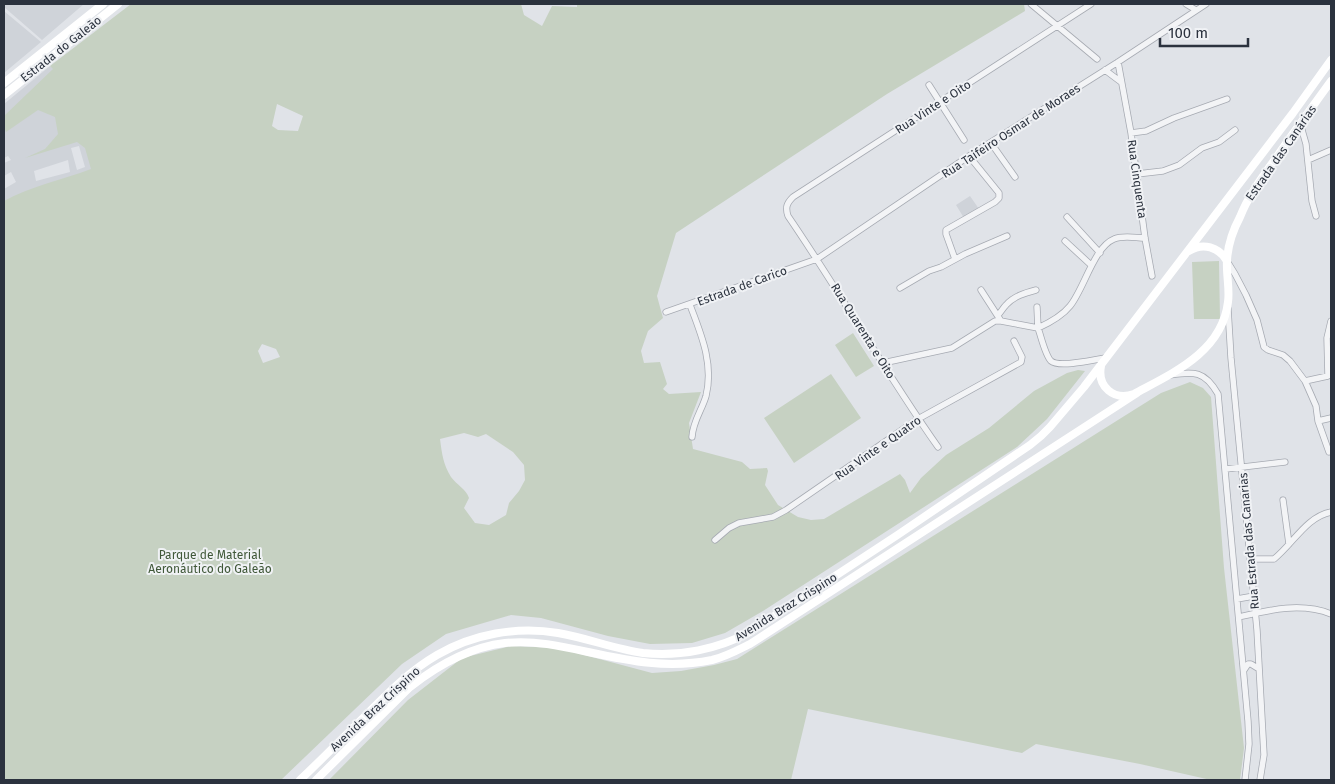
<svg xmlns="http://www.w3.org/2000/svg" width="1335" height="784" viewBox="0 0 1335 784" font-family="'Fira Sans',sans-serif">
  <rect width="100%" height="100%" fill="#e0e3e8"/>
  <!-- built -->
  <path fill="#cfd3d9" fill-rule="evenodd" d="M4 4H84L42 40 4 7Z
    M4 11 41 42 4 73Z
    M50 66 54 69 104 159 87 181 4 224V189L16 182 11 172 4 176V163L11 160 8 156 4 158V104ZM79 146 85 167 77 170 71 148ZM68 160 70 172 36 181 34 171Z
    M970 196 979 209 964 218 956 205Z"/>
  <!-- green -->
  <path fill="#c6d1c2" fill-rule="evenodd" d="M131 4H521L524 15 542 26 552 6 577 7V4H1024L1025 11 887 94 676 233 657 296 663 318 648 331 641 351 644 363 660 362 667 384 663 389 669 394 701 392 689 423 693 449 742 462 750 469 767 468 768 471 765 485 778 505 798 517 811 520 824 519 900 474 905 480 910 493 921 478 946 455 989 428 1034 391 1067 373 1078 370 1085 371 1047 419 1017 447 763 611 725 633 692 643 650 644 608 636 541 618 511 615 446 634 402 664 281 780H4V201C31 186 62 180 91 169L85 148 77 142 25 158 45 149 58 134 55 117 38 110 6 132 4 127V116L53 69 50 66ZM277 104 303 116 298 131 278 130 272 126ZM262 344 276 349 280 357 263 363 258 351ZM464 433 478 437 486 434 513 452 524 465 525 480 519 491 509 503 506 515 489 525 475 523 464 508 469 498C466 489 457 485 451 477 443 464 442 454 440 439Z
    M1219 261 1220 319H1194L1192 262Z
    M853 333 874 366 856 377 835 345Z
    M831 374 861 418 794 463 764 418Z
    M1190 382 1203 388 1211 397 1224 568 1244 748 1240 780H1211L1140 764 1036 744 1022 753 808 709 791 780H329L408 700 462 658 511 646 558 648 652 673 681 671 714 665 737 659 1161 393Z"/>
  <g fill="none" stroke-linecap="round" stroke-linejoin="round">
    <!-- minor casing -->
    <g stroke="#a6aab2" stroke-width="7">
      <path id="minor" d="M1031 4 1097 59
        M1186 4 1196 10
        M1118 62 1131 133 1145 238 1152 276
        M1105 70 1121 82
        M929 85 964 140
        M1300 123 1306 144 1312 201 1316 216
        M1131 133 1146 131 1174 118 1227 99
        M991 143 1015 177
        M1308 160 1331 150
        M1137 174 1163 171 1179 165 1202 148 1219 142 1235 130
        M1067 217 1100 253
        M1065 241 1091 265
        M955 259 946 234V230L995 202 999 198V193L969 156
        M1227 261 1235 274 1246 295 1257 320 1264 347 1268 350 1283 355 1290 361 1305 381 1316 406 1318 421 1329 452
        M900 288 929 271 941 267 965 254 1007 236
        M981 290 1001 321 1038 328 1037 307
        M690 305C701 334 714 364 706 396 702 410 693 421 692 437
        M1228 309 1231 358 1257 630 1264 755 1260 780
        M666 312 817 259 969 156 1118 62 1206 4
        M998 315C1001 312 1003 308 1006 305 1014 296 1025 293 1036 290
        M1105 358C1093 360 1059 368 1051 361 1045 355 1041 336 1038 328 1049 323 1062 316 1070 306 1084 289 1094 247 1114 239 1123 235 1136 238 1145 238
        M883 363 952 348 995 321H1001
        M1170 375C1194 371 1205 371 1218 394L1248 721 1249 744 1245 780
        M1305 381 1328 376 1327 338 1331 321
        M1318 421 1331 418
        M938 447C885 372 840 292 788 216 785 207 787 203 793 197L1091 4
        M1226 469 1285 462
        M1283 500 1289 544
        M715 540 729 528 739 523 773 517 786 510 918 419 1021 362 1022 357 1014 341
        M1250 559H1274C1293 544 1306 517 1331 512
        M1237 599 1254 596
        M1239 617C1269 610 1301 602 1331 614
        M1244 670 1248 664H1251L1259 669"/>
    </g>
    <!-- minor -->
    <use href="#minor" stroke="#f3f4f6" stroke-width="5.5"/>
    <!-- secondary -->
    <path stroke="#fff" stroke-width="8" d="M4 83 103 4
      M4 95 118 4
      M1189 251C1203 242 1219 247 1227 261
      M1101 366C1097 387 1114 401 1134 394 1173 373 1222 352 1228 302 1230 289 1226 274 1227 260 1228 245 1233 230 1240 217 1249 194 1264 175 1278 155 1295 130 1313 106 1331 81
      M300 780C323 758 345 736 368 713 389 692 411 670 437 655 473 634 517 626 558 633 587 638 615 649 643 653 680 657 718 649 750 632L899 534 1030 445 1041 436 1050 427 1084 387 1293 113 1331 60
      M316 780 410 687C438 665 470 647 505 643 534 640 561 646 588 652 630 661 668 669 712 660 725 657 738 650 750 644L1137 393"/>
  </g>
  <g text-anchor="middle" stroke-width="4" stroke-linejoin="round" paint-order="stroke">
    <!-- street labels -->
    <g font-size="12" fill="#2b323e" stroke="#f0f2f5">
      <text transform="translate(61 49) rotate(-38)" y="4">Estrada do Galeão</text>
      <text transform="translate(933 107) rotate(-33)" y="4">Rua Vinte e Oito</text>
      <text transform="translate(1011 131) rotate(-33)" y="4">Rua Taifeiro Osmar de Moraes</text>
      <text transform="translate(1281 153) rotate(-55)" y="4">Estrada das Canárias</text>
      <text transform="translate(1137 179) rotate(82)" y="4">Rua Cinquenta</text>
      <text transform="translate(742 286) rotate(-20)" y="4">Estrada de Carico</text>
      <text transform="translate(863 331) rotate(58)" y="4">Rua Quarenta e Oito</text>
      <text transform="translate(878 448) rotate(-35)" y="4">Rua Vinte e Quatro</text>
      <text transform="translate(1249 541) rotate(-95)" y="4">Rua Estrada das Canarias</text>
      <text transform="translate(786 607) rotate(-32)" y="4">Avenida Braz Crispino</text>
      <text transform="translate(375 709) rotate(-43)" y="4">Avenida Braz Crispino</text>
    </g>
    <!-- park labels -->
    <g font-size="12" fill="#405839" stroke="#f0f2f5">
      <text x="210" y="559">Parque de Material<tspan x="210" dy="14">Aeronáutico do Galeão</tspan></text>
    </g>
  </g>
  <!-- border -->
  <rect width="1335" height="784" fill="none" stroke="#2b323e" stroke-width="10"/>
  <!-- scale -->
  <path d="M1160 38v8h88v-8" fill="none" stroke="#2b323e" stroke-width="2.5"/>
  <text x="1168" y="38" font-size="15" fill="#2b323e" stroke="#f0f2f5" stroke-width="4" paint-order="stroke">100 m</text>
</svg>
